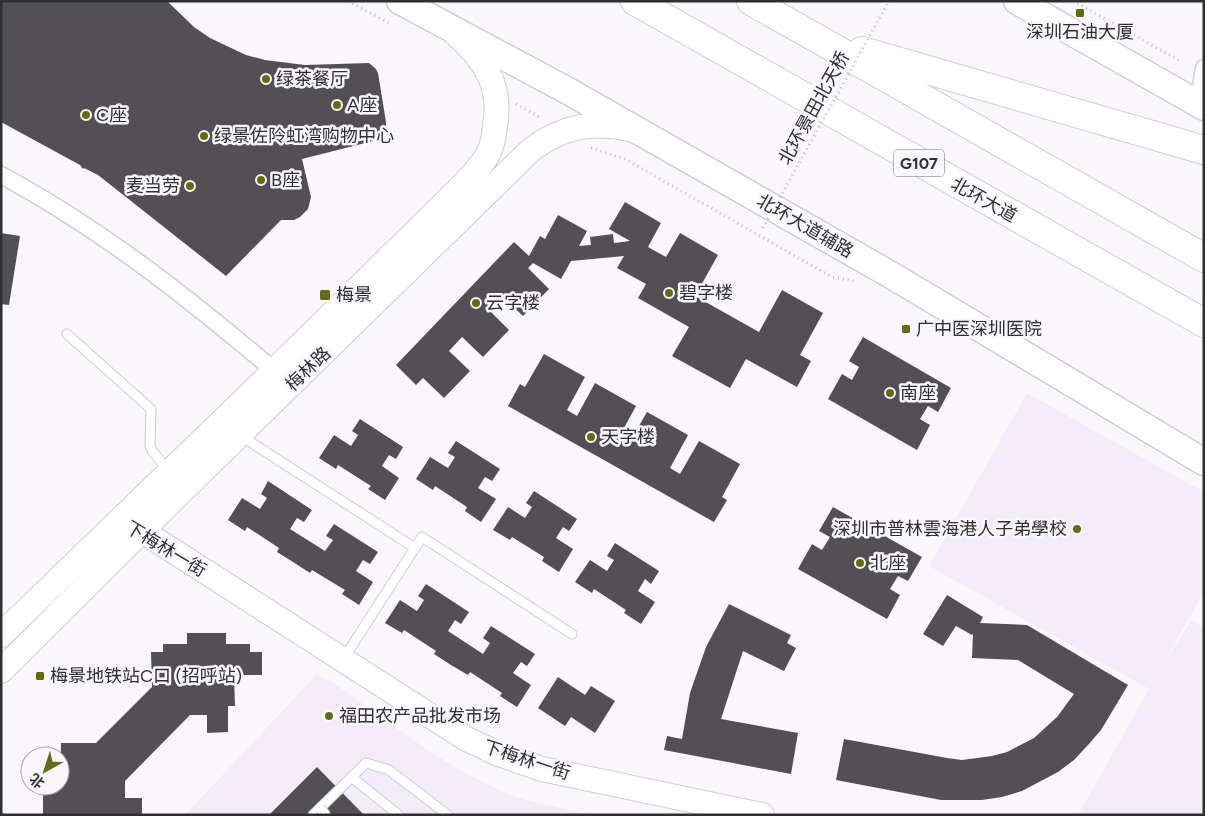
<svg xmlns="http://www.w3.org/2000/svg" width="1205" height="816" viewBox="0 0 1205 816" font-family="Figtree,'Noto Sans SC',sans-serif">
  <rect width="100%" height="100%" fill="#faf7fc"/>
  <!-- built -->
  <path fill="#f3ecf8" d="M1027 393 1204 492V592L1160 670 1191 620 1204 627V815H1078L1149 689 929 566Z
    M316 675 331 681 429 751 467 774 505 793 526 800 591 815H185Z"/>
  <!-- building -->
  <path fill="#525054" d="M1 1H167L194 27 210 38 246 55 265 60 305 65 369 63 376 69 378 73 386 122V128L379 138 373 141 302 159 311 197 308 209 300 217 294 220H281L226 276 98 175 84 168 83 169 80 165 1 122Z
    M625 202 661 223 648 247 666 257 680 233 718 255 695 296 759 332 782 290 823 313 800 355 811 361 797 387 746 359 730 388 672 356 689 327 638 298 646 284 617 268 624 256 571 261 561 279 533 263 528 268 549 289 523 316 502 296 489 310 509 330 483 357 462 337 449 351 470 371 444 398 423 378 416 385 396 365 514 242 529 256 540 236 545 239 558 215 587 231 579 246 591 245 590 237 613 234 614 243 630 241 609 229Z
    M1 233 20 236 9 305 1 304Z
    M863 337 951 388 938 412 928 406 920 419 930 425 917 450 828 399 842 374 852 380 859 367 849 361Z
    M544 354 585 377 567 410 577 416 595 383 636 406 618 439 628 445 647 412 688 435 670 468 680 474 699 441 740 464 722 497 727 500 714 522 508 406 520 384 525 387Z
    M360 419 403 447 396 459 389 455 382 466 399 478 385 500 368 489 371 486 338 465 336 469 319 458 334 435 351 446 358 435 352 431Z
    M456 441 500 469 492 481 485 477 478 488 496 499 481 522 465 511 467 507 435 486 433 490 416 479 430 457 448 468 455 457 448 453Z
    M268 481 312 510 304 522 297 518 290 529 325 551 333 540 326 536 334 524 378 552 370 564 363 560 356 571 373 582 359 605 342 594 345 590 312 570 310 573 293 562 277 552 279 548 247 527 245 531 228 520 242 498 260 509 267 498 261 494Z
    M534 491 577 519 569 531 563 527 556 538 573 549 559 572 542 561 544 557 512 537 510 540 493 530 508 507 525 518 532 507 526 503Z
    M833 507 922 557 908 581 898 576 890 589 900 595 887 619 798 569 812 544 822 550 830 537 819 531Z
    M615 543 659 571 651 584 645 579 638 591 655 602 641 624 624 613 626 610 594 589 592 593 575 582 590 560 607 571 614 560 607 556Z
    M426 584 469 612 461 624 455 620 448 631 483 654 490 643 483 638 491 626 535 654 527 666 521 662 513 673 531 685 517 707 500 696 502 693 470 672 468 675 451 665 434 654 436 651 404 630 402 633 385 623 400 600 417 611 424 600 418 596Z
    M947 595 983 617 980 623 1027 625 1128 685 1101 730 1088 745 1074 760 1058 772 1022 791 1002 797 982 800H941L836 780 844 739 947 758 962 760 992 756 1007 752 1034 738 1057 717 1074 694 1018 660 972 658 973 634 972 635 956 626 943 646 923 634Z
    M729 604 791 635 787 643 796 648 784 671 743 651 721 719 798 733 791 774 664 750 667 736 682 739 690 693 706 647Z
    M187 633H226V644H250V652H262V675H234L235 706H228V732L207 733V715H190L125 781V798H142V815H43V786H60L61 743H96L152 687 151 652H163V644H187Z
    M558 677 585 695 591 686 615 701 595 733 571 717 565 726 538 708Z
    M317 767 364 815H269Z"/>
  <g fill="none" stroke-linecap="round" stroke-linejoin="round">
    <!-- lane casing -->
    <g stroke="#cfccd2" stroke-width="11">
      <path id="lane" d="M67 334 151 409 150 446 153 452 169 471
        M241 436 415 548
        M344 658 422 537 572 634
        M355 780 399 815
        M313 815 366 763 389 770 448 815"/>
    </g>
    <!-- street casing -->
    <g stroke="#cfccd2" stroke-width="19">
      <path id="street" d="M1204 68 1201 87 1204 98
        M1 175C96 226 182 293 264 362L276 369"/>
    </g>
    <!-- secondary casing -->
    <g stroke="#cfccd2" stroke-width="26">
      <path id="secondary" d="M129 525 142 531 465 738 496 753 542 769 762 815
        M1 635 276 369 463 185C472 175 483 165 489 152 493 144 494 135 495 126 502 85 485 60 455 33
        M1 671 187 486 531 150C563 126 594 120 633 130"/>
    </g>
    <!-- primary casing -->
    <g stroke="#cfccd2" stroke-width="29">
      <path id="primary" d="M400 1 570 92 891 275 1204 462
        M1017 1 1204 107"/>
    </g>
    <!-- highway casing -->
    <g stroke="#cfccd2" stroke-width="30">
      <path id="highway" d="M635 1 1204 323
        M751 1 1204 258
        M862 51 1204 150"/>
    </g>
    <!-- path -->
    <path stroke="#bcbabe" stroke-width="3" stroke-dasharray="1 4" stroke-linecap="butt" d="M348 1 389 23
      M1073 1 1180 61
      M516 104 541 118
      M591 148 625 159 832 277 854 281"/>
    <!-- lane -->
    <use href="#lane" stroke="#fff" stroke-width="9"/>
    <!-- street -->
    <use href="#street" stroke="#fff" stroke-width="16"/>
    <!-- secondary -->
    <use href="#secondary" stroke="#fff" stroke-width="24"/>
    <!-- primary -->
    <use href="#primary" stroke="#fff" stroke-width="26"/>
    <!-- highway -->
    <use href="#highway" stroke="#fff" stroke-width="28"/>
    <!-- lane-bridge casing -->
    <g stroke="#cfccd2" stroke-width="11" stroke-linecap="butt">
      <path id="lane-bridge" d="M320 808 326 815"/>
    </g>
    <!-- path-bridge -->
    <path stroke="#bcbabe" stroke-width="3" stroke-dasharray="1 4" stroke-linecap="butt" d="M763 228 889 1"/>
    <!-- lane-bridge -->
    <use href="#lane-bridge" stroke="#fff" stroke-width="9"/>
  </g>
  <!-- markers -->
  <g fill="#626c12" stroke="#faf7fc" stroke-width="2">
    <rect x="1075" y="8" width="10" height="10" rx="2.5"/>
    <circle cx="266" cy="79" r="5"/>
    <circle cx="337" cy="105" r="5"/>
    <circle cx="86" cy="115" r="5"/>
    <circle cx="204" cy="136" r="5"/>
    <circle cx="261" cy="180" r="5"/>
    <circle cx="190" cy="186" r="5"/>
    <circle cx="669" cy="293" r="5"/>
    <rect x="319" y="289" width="12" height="12" rx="2.5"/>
    <circle cx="476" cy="303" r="5"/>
    <rect x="901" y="324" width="10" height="10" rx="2.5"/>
    <circle cx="890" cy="393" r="5"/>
    <circle cx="591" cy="437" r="5"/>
    <circle cx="1077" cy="529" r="5"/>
    <circle cx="860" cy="563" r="5"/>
    <rect x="35" y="671" width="10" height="10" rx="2.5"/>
    <circle cx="329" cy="716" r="5"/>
  </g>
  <g text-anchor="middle" stroke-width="5" stroke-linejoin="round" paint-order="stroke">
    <!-- shield labels -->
    <rect fill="#faf7fc" stroke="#6c6a6d" stroke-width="1" x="894" y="149.5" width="50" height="27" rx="4"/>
    <g font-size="16" font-weight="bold" fill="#2f2e30">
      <text x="919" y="169">G107</text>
    </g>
    <!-- poi labels -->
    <g font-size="18" fill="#2f2e30" stroke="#faf7fc" text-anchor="start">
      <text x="1080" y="38" text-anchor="middle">深圳石油大厦</text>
      <text x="276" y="85">绿茶餐厅</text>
      <text x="347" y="111">A座</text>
      <text x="96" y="121">C座</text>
      <text x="214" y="142">绿景佐阾虹湾购物中心</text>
      <text x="271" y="186">B座</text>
      <text x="180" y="192" text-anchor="end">麦当劳</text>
      <text x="679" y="299">碧字楼</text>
      <text x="336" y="301">梅景</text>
      <text x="486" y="309">云字楼</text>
      <text x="916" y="335">广中医深圳医院</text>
      <text x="900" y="399">南座</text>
      <text x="601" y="443">天字楼</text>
      <text x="1067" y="535" text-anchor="end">深圳市普林雲海港人子弟學校</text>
      <text x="870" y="569">北座</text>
      <text x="50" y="682">梅景地铁站C口 (招呼站)</text>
      <text x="339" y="722">福田农产品批发市场</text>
    </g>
    <!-- street labels -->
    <g font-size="18" fill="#2f2e30" stroke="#faf7fc">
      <text transform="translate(814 108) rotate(-61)" y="6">北环景田北天桥</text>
      <text transform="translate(984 200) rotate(29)" y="6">北环大道</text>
      <text transform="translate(805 226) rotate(30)" y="6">北环大道辅路</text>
      <text transform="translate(308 369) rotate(-44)" y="6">梅林路</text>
      <text transform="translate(166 549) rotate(31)" y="6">下梅林一街</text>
      <text transform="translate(527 760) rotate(18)" y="6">下梅林一街</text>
    </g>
  </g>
  <!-- border -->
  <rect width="1205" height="816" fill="none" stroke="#2f2e30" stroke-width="5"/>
  <!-- north arrow -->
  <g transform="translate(45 771) rotate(219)"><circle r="24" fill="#faf7fc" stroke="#a9a7aa"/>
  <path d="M0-4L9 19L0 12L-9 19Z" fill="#626c12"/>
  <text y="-8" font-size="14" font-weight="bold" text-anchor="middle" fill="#2f2e30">北</text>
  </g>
</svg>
